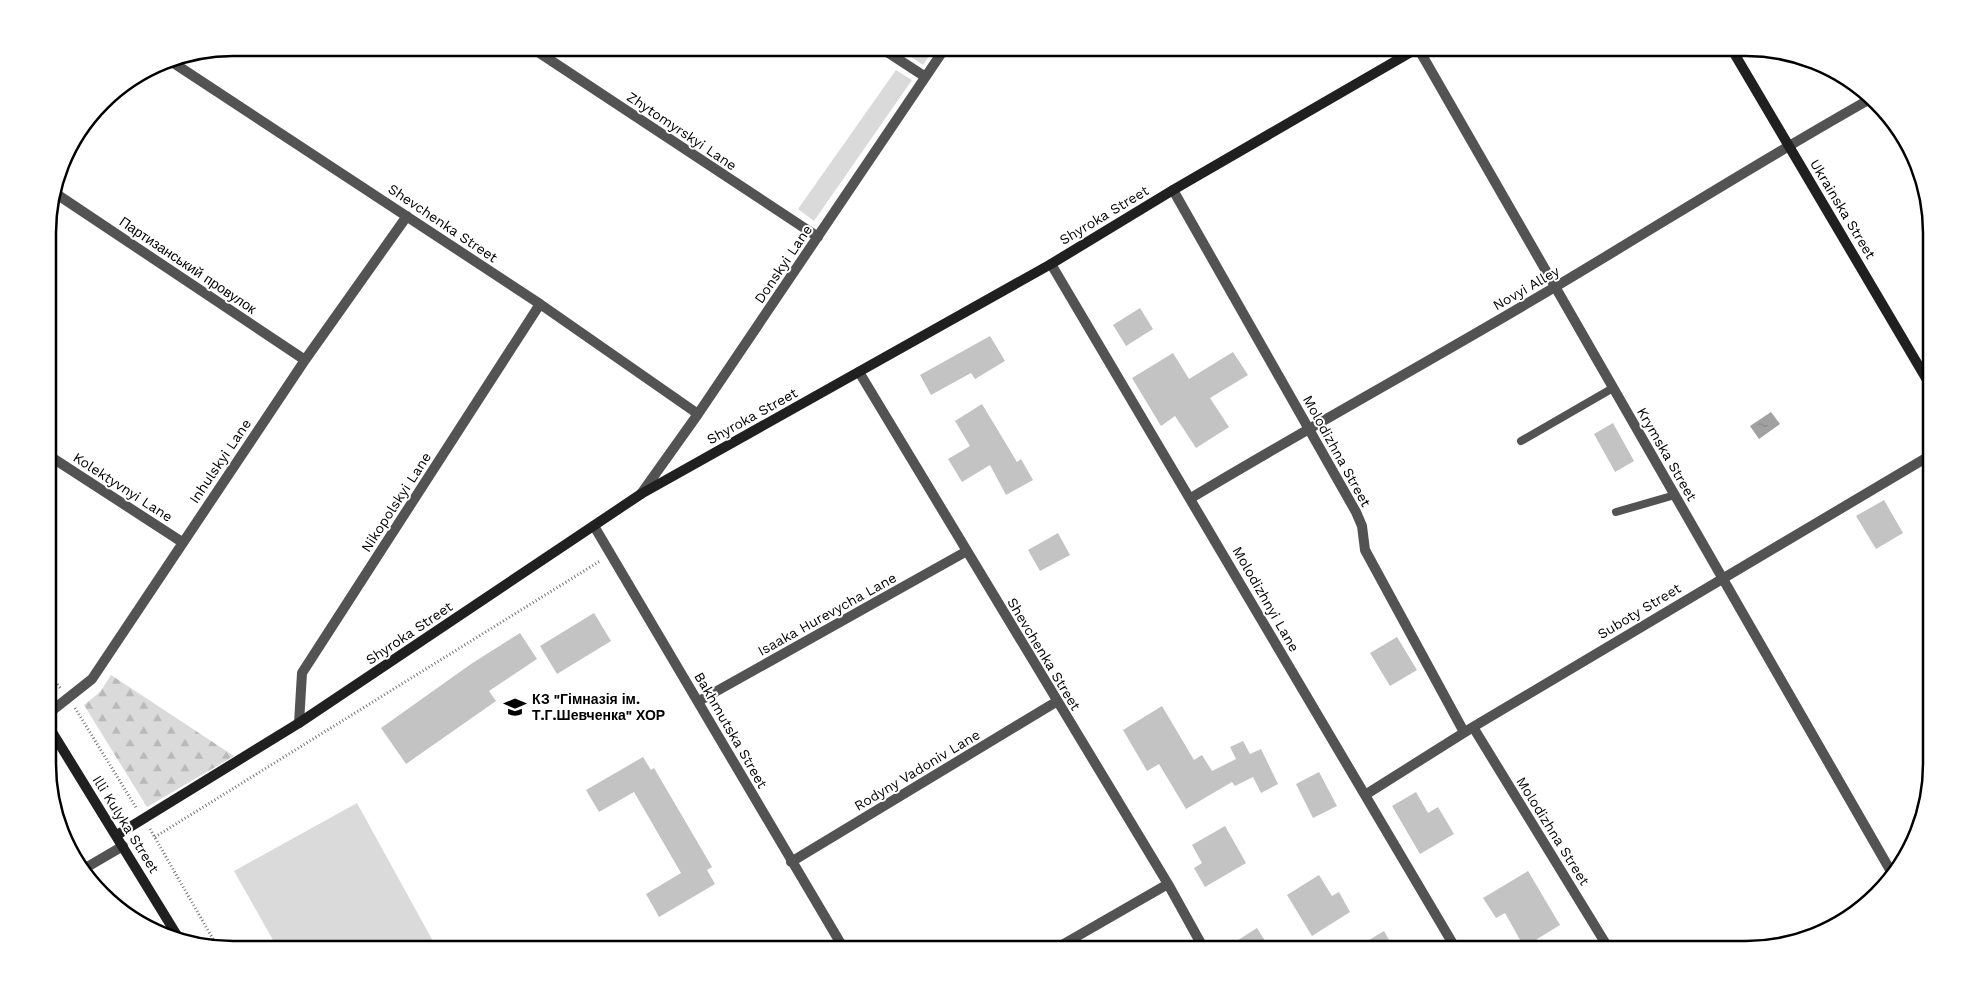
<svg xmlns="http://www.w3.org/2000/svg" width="1979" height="997" viewBox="0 0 1979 997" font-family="'Work Sans',sans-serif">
  <defs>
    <pattern id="forest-firs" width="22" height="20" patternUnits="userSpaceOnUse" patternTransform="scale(1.25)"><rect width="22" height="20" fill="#dadada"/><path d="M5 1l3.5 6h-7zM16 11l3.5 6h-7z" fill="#b9b9b9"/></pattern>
    <pattern id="water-ripples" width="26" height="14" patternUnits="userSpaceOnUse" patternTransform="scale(1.25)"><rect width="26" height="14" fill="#a1a1a1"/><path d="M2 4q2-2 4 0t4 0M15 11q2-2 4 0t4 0" fill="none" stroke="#898989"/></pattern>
  </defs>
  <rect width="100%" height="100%" fill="#fff"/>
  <!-- green -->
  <path fill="#dadada" d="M898 48H935L923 65Z
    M896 70 912 80 814 221 798 209Z
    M357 803 434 943 422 949H278L234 871Z"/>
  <!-- forest -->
  <path fill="url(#forest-firs)" d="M111 675 234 756 147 807 84 705 100 692Z"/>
  <!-- water -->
  <path fill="url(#water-ripples)" d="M1771 412 1780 424 1759 439 1750 426Z"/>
  <!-- building -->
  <path fill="#c3c3c3" d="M1140 308 1153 329 1126 346 1113 325Z
    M990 336 1005 361 975 379 971 373 931 395 920 375Z
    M1233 352 1248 375 1210 398 1229 427 1196 448 1175 416 1161 426 1132 378 1173 353 1189 379Z
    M982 404 1017 462 1021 459 1033 480 1006 495 990 465 962 482 948 459 970 446 955 421Z
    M1613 423 1634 461 1615 472 1594 434Z
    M1884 500 1903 533 1876 549 1856 516Z
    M1058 533 1070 555 1040 571 1028 550Z
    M594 613 611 641 557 674 540 646Z
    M520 633 537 659 489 691 496 701 406 764 381 728 471 664Z
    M1397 637 1417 670 1390 686 1370 653Z
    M1162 706 1194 760 1202 755 1212 771 1236 759 1230 747 1243 741 1250 754 1261 749 1278 784 1261 793 1253 777 1235 786 1232 782 1186 809 1159 764 1147 771 1123 730Z
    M643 757 651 770 654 768 712 867 707 870 715 884 659 917 646 894 681 873 634 792 599 812 586 790Z
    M1319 772 1337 806 1313 818 1296 784Z
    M1416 792 1428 813 1438 807 1454 834 1420 854 1392 806Z
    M1225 826 1246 863 1205 887 1194 868 1202 863 1192 845Z
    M1528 871 1560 925 1524 947 1505 913 1496 918 1483 898Z
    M1319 875 1332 896 1339 892 1350 912 1312 936 1287 895Z
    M1257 928 1267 944 1259 949H1224Z
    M1384 931 1392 945 1385 949H1354Z"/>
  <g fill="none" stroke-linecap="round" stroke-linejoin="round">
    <!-- path -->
    <path stroke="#757575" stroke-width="3" stroke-dasharray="1 2.5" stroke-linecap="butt" d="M49 673 61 689
      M75 708 137 809
      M150 829 217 946
      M155 837 600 561"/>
    <!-- lane -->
    <path stroke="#535353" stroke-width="8" d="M1521 441 1613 388
      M1616 512 1675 495"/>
    <!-- street -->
    <path stroke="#535353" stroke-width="10" d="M532 48 818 237
      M881 48 924 76
      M1418 48 1893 875
      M169 60 540 304 698 414
      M1173 190 1356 512 1362 526 1365 550 1464 732
      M55 193 305 360
      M1051 264 1456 949
      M859 372 1168 884 1204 949
      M48 455 182 542
      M641 494 698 414 945 48
      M1191 498C1311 426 1434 359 1555 287 1661 224 1765 158 1872 98
      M594 526 844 949
      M699 701 967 551
      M49 713 92 679 305 360 407 216
      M299 723 302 673 540 304
      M1473 727 1609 949
      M1365 795 1473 727 1931 455
      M791 862 1056 702
      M82 870 123 846
      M1055 949 1168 884"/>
    <!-- secondary -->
    <path stroke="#202020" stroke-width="10" d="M1731 48 1930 385
      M49 727 178 937
      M117 835 299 723 641 494 1051 264 1173 190 1418 48"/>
  </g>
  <!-- icons -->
  <defs>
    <g id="school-bare" transform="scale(1.725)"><path d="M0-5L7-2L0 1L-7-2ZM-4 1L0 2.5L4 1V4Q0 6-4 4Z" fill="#000" stroke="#fff" stroke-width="2.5" paint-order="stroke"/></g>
  </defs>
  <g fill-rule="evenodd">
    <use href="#school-bare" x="515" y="707"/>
  </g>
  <g text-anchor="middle" stroke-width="4" stroke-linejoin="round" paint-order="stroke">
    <!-- street labels -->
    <g font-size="14" fill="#000" stroke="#fff">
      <text transform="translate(682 131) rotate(34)" y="5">Zhytomyrskyi Lane</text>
      <text transform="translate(1843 209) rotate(59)" y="5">Ukrainska Street</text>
      <text transform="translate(1104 215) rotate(-31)" y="5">Shyroka Street</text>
      <text transform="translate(443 223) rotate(34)" y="5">Shevchenka Street</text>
      <text transform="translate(783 264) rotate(-56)" y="5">Donskyi Lane</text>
      <text transform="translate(188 265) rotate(34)" y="5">Партизанський провулок</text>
      <text transform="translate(1526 288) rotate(-30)" y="5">Novyi Alley</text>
      <text transform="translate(752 416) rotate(-29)" y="5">Shyroka Street</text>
      <text transform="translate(1337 451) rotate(61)" y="5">Molodizhna Street</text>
      <text transform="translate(1667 454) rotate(60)" y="5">Krymska Street</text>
      <text transform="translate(220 461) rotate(-56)" y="5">Inhulskyi Lane</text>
      <text transform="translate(123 487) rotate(33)" y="5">Kolektyvnyi Lane</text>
      <text transform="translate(396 502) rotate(-57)" y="5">Nikopolskyi Lane</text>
      <text transform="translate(1266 599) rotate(60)" y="5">Molodizhnyi Lane</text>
      <text transform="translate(1639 611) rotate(-31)" y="5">Suboty Street</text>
      <text transform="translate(827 614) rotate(-29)" y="5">Isaaka Hurevycha Lane</text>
      <text transform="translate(409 633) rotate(-34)" y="5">Shyroka Street</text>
      <text transform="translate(1044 654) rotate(59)" y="5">Shevchenka Street</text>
      <text transform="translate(731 730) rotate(60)" y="5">Bakhmutska Street</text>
      <text transform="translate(917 770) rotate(-31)" y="5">Rodyny Vadoniv Lane</text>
      <text transform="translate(126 824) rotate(58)" y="5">Illi Kulyka Street</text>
      <text transform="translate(1553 831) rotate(58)" y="5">Molodizhna Street</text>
    </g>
    <!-- poi labels -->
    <g font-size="14" font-weight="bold" fill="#000" stroke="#fff" text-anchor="start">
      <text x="532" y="704">КЗ "Гімназія ім.<tspan x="532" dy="16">Т.Г.Шевченка" ХОР</tspan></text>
    </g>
  </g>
  <!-- crop -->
  <path d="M0 0H1979V997H0ZM233 56H1746A177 177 0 0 1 1923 233V764A177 177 0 0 1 1746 941H233A177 177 0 0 1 56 764V233A177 177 0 0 1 233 56Z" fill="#fff" fill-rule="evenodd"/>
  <path fill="none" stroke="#000" stroke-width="2.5" d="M233 56H1746A177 177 0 0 1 1923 233V764A177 177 0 0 1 1746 941H233A177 177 0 0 1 56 764V233A177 177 0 0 1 233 56Z"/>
</svg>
